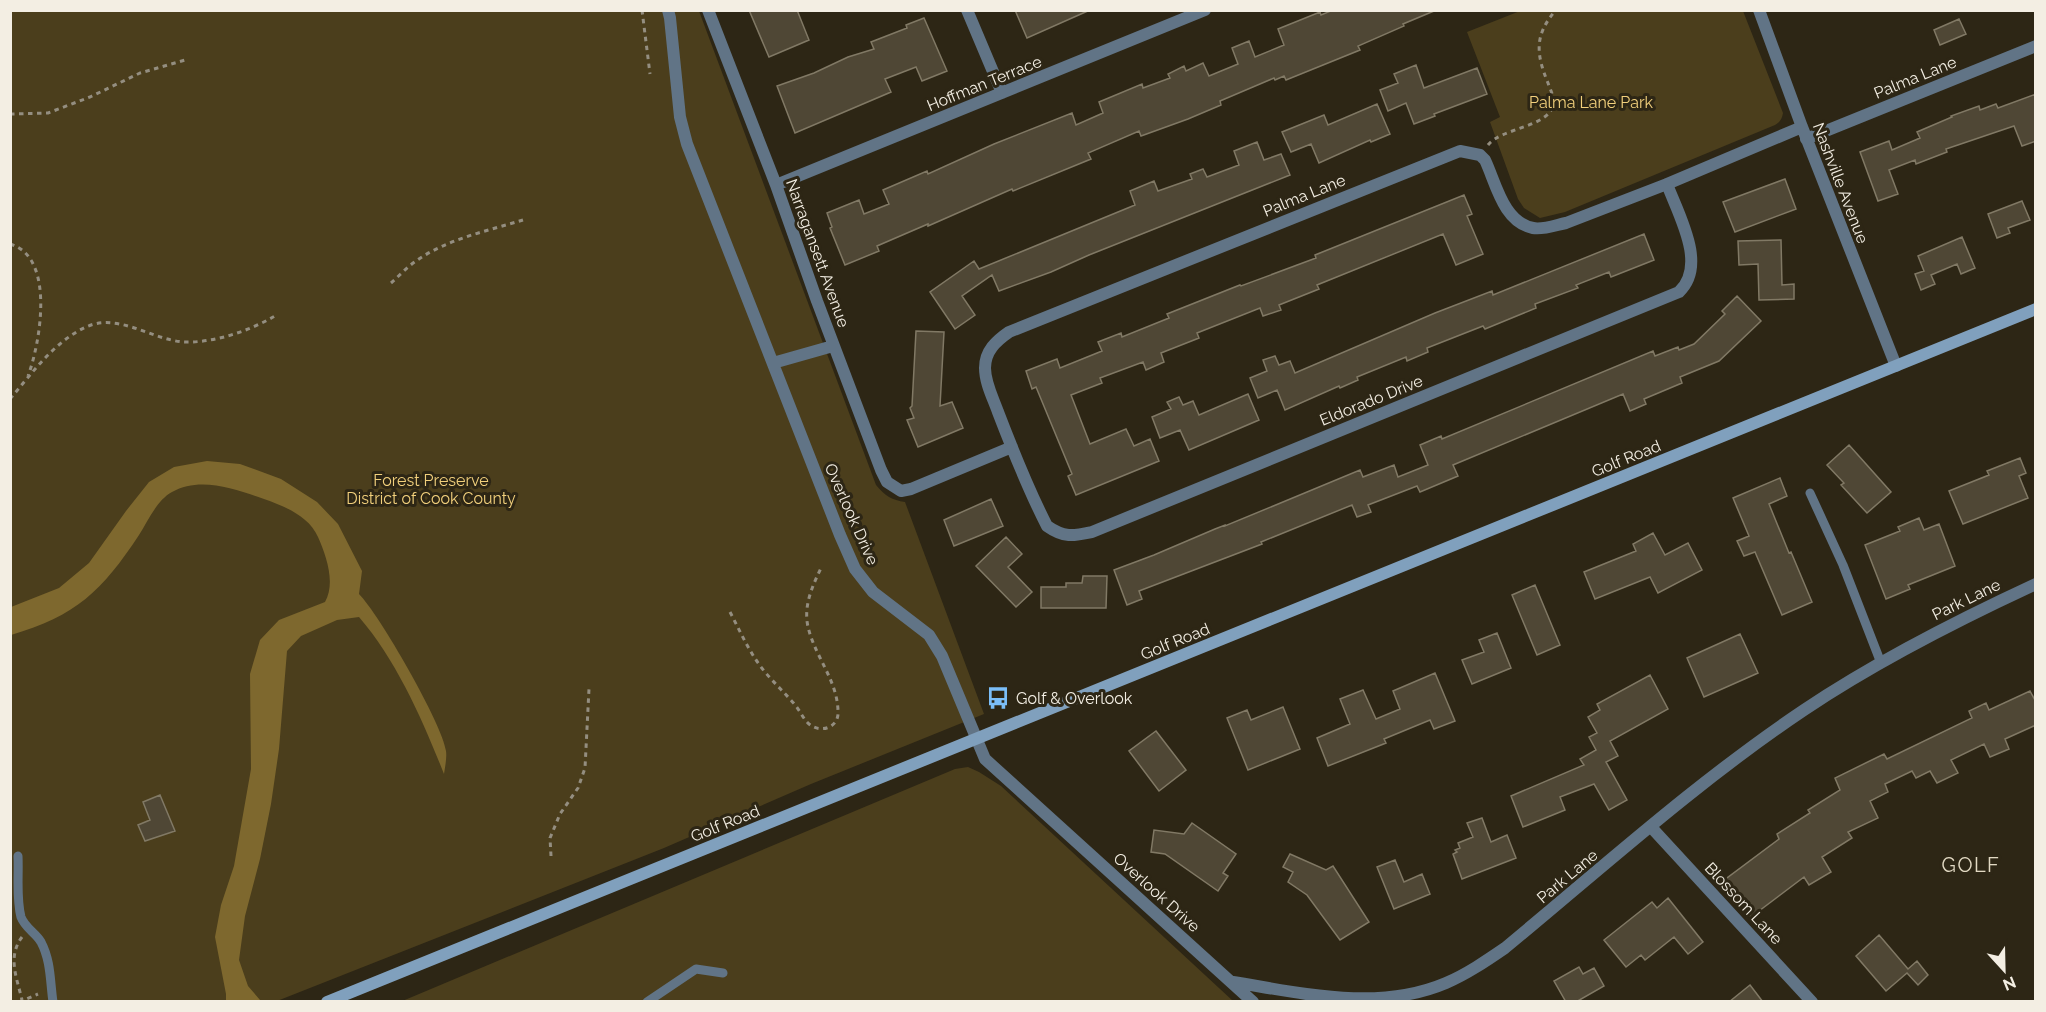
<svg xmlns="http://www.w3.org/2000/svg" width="2046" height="1012" viewBox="0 0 2046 1012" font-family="Raleway,sans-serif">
  <rect width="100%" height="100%" fill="#2d2615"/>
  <!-- green -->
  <path fill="#4b3e1c" d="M10 11H699L876 485C885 496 892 500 905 502L984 714 811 784 664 848 277 1001H11Z
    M1520 11H1743L1783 113C1782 119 1780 122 1775 125L1565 212 1540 218 1524 208 1518 199 1490 122 1500 117 1467 32Z
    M968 767 979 772 1001 786 1233 1001 400 1002 955 769Z"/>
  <!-- water -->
  <path fill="#7e682e" d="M207 461 240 464 281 479 317 502 338 524 362 571 359 594C379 614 443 725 446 751 447 758 445 767 444 774 423 721 397 661 359 617L337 620 301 636 287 651 279 749 271 804 260 859 245 916 239 960 248 986 260 1000 256 1001H226V994L215 937 221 905 234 866 251 769 250 674 260 640 279 620 325 602C336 583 326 555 318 537 309 516 284 506 264 499 236 489 200 476 172 492 157 500 148 521 139 535 102 591 76 616 11 635V607L59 588 89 563 126 511 149 482 174 467Z"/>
  <!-- building -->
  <path fill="#4f4735" stroke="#817965" stroke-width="1.5" d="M749 10H797L809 40 769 57Z
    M1015 10H1090L1027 38Z
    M1333 10 1434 11 1403 24 1404 26 1358 46 1360 50 1286 80 1284 76 1275 80 1274 78 1220 101 1221 105 1188 119 1141 136 1139 131 1088 153 1091 159 1013 191 1012 189 928 226V224L877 246 879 251 845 265 830 228 832 227 827 213 859 200 864 214 889 204 883 190 927 171 928 174 994 144 1072 113 1076 125 1103 113 1099 102 1142 84 1143 88 1170 78 1168 74 1184 66 1186 71 1203 63 1209 76 1238 64 1232 48 1249 41 1255 57 1284 45 1278 29 1320 12 1321 15Z
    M924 18 947 71 922 81 916 67 885 79 891 92 795 133 777 86 814 73 848 57 874 49 871 42 907 28 906 25Z
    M1959 19 1966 34 1940 45 1934 30Z
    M1416 65 1424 88 1477 68 1487 94 1434 114 1435 116 1414 124 1406 103 1388 111 1380 90 1398 83 1394 74Z
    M2036 94V141L2022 146 2014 126 1946 149 1947 152 1916 164 1915 160 1889 170 1898 194 1878 201 1860 152 1889 141 1892 150 1920 138 1917 132 1952 117 1951 116 1979 106 1980 110 1996 104 1998 108Z
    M1377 104 1390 134 1371 142 1370 140 1319 163 1311 144 1291 152 1282 132 1324 115 1328 125Z
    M1257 142 1264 160 1281 154 1290 175 1089 255 1051 272 999 291 992 275 962 296 975 315 955 329 930 292 974 261 979 269 1135 205 1130 191 1154 181 1158 191 1192 179 1190 174 1203 169 1207 177 1239 165 1234 151Z
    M1785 179 1796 209 1735 232 1723 202Z
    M1464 195 1472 214 1467 216 1483 254 1456 265 1443 234 1317 285 1319 289 1279 305 1281 310 1263 316 1260 308 1197 333 1199 338 1161 353 1164 362 1146 370 1143 362 1100 378 1102 383 1071 395 1090 444 1126 429 1134 446 1150 439 1159 461 1076 495 1068 476 1072 474 1036 387 1032 389 1026 371 1057 359 1060 368 1102 351 1098 342 1121 333 1122 337 1169 318 1167 314 1240 285 1241 286 1316 258 1315 255Z
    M2022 201 2030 220 2008 228 2010 233 1997 238 1988 214Z
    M1644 234 1654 260 1611 277 1609 272 1576 285 1578 288 1535 304 1536 308 1485 329 1483 326 1427 348 1428 352 1407 361 1406 357 1357 377 1358 380 1340 388 1339 386 1285 410 1277 390 1258 398 1250 378 1267 371 1263 360 1275 356 1279 365 1290 361 1295 373 1435 313 1492 291 1493 295Z
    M1962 237 1975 268 1961 274 1957 264 1931 275 1935 284 1921 290 1915 274 1924 271 1918 256Z
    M1781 240 1782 285 1794 284V299L1759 300 1758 264 1739 265 1738 241Z
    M1737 296 1761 321 1719 361 1680 377 1682 383 1644 399 1646 404 1630 411 1623 394 1453 465 1458 476 1420 492 1417 486 1368 505 1371 512 1357 517 1352 505 1261 542 1262 544 1139 591 1142 599 1127 605 1114 570 1154 555 1215 529 1225 525V526L1360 470 1363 477 1394 465 1398 477 1428 465 1420 445 1441 436 1442 439 1653 351 1655 356 1678 347 1679 350 1694 344 1725 314 1722 311Z
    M916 331 944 332 940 406 952 402 963 428 918 447 907 420 914 418 910 408 912 406Z
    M1248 394 1259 420 1189 450 1180 430 1160 438 1152 417 1171 409 1167 402 1179 397 1183 405 1193 401 1199 415Z
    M1849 445 1891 492 1867 513 1841 485 1844 483 1827 465Z
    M2020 458 2026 473 2019 476 2028 498 1963 524 1949 491 1989 475 1987 471Z
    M1780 478 1787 496 1769 504 1789 553 1791 552 1812 602 1782 615 1755 552 1744 556 1737 541 1749 536 1733 498Z
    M991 499 1003 526 954 546 944 520Z
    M1919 518 1924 530 1939 524 1955 566 1908 585 1910 589 1886 599 1865 545 1900 531 1898 527Z
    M1653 533 1665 555 1688 543 1702 570 1658 593 1650 577 1595 599 1584 572 1636 551 1633 544Z
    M1006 537 1022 554 1008 567 1032 592 1016 607 976 566Z
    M1083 576H1107L1106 608H1041V587H1066V583H1082Z
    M1535 585 1560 645 1537 655 1512 595Z
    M1497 633 1511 668 1472 684 1462 660 1484 652 1479 640Z
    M1740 634 1758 673 1704 697 1687 658Z
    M1435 673 1455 721 1434 729 1430 720 1384 739 1386 743 1328 766 1317 738 1350 724 1340 699 1363 690 1376 719 1400 709 1393 691Z
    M1650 675 1668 709 1610 741 1618 756 1606 762 1627 800 1609 810 1594 784 1560 797 1565 810 1523 827 1511 796 1584 765 1580 759 1596 750 1589 737 1597 733 1588 717 1600 710 1597 704Z
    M2030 691 2036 702V725L2005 739 2009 749 1990 757 1984 744 1951 760 1958 773 1937 783 1930 771 1916 778 1912 771 1885 784 1888 792 1870 801 1878 818 1848 832 1852 838 1822 857 1831 872 1809 885 1804 877 1751 917 1723 881 1779 839 1777 834 1810 813 1808 810 1840 790 1835 778 1884 754 1887 759 1972 718 1969 711 1986 703 1989 710Z
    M1283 707 1300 749 1248 770 1227 718 1247 710 1251 720Z
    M1156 731 1186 770 1159 791 1129 751Z
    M160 795 175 831 145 841 138 825 150 820 143 802Z
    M1482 818 1491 842 1507 835 1516 858 1462 879 1453 854 1457 852 1455 850 1460 848 1458 843 1473 837 1467 823Z
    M1192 823 1236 854 1223 873 1228 876 1218 891 1165 854 1151 852 1154 830 1184 834Z
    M1290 854 1326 870 1333 866 1369 922 1340 940 1307 895 1288 882 1293 872 1283 867Z
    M1395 860 1404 882 1422 874 1430 894 1394 909 1377 867Z
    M1668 898 1703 942 1688 954 1674 937 1645 960 1641 955 1626 967 1604 940 1652 902 1657 908Z
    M1879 935 1908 969 1917 961 1928 975 1918 985 1907 973 1886 991 1856 956Z
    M1579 967 1583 974 1594 968 1604 986 1576 1002H1566L1554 981Z
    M1750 985 1763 1002H1729Z"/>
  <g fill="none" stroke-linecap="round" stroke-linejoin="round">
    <!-- path -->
    <path stroke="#948e80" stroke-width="3" stroke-dasharray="4.5 4.5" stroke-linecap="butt" d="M642 10 650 74
      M10 114 48 113 90 97 140 73 185 60
      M1488 145C1501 128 1549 127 1553 105 1555 98 1550 89 1548 83 1536 54 1534 35 1556 10
      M10 244C56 257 40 344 28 376
      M391 283C399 276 407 267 416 261 447 239 487 231 523 220
      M10 399C32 373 55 341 86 327 118 312 152 340 184 342 214 343 249 331 275 316
      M730 612C741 633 750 654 765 672 775 684 786 694 796 706 800 711 804 720 809 724 821 734 839 727 838 712 838 679 811 652 807 621 805 602 813 585 821 568
      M551 856 550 838 560 814 578 788 585 768 589 689
      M22 937C7 957 17 978 22 1000
      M19 1002 38 994"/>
    <!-- lane -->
    <path stroke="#617486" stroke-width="9" d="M1810 493 1843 565 1881 663
      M18 856C19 875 16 898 21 917 25 928 36 933 41 942 51 961 50 981 53 1002
      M647 1002 696 969 723 973"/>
    <!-- street -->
    <path stroke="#617486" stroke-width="12" d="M668 10 670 18 680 117 687 144 840 535 855 569 873 592 929 635 942 656 985 759 1253 1002
      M708 10 776 185 817 301 881 470 887 482 901 491 911 489 1012 447
      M967 10 1002 93
      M1759 10 1802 127 1896 366
      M1806 139 2036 46
      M1667 184C1678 214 1708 265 1679 292L1092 532C1073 536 1064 538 1047 526 1028 489 1013 451 998 412 993 398 985 383 985 368 985 351 996 341 1009 332L1460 151 1480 155 1485 160C1496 183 1503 222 1533 228 1543 230 1556 225 1566 223L1667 184 1802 127
      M776 185 1205 10
      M773 363 833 346
      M1651 827 1812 1002
      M1233 982C1302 993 1378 1012 1446 983 1467 974 1486 961 1505 948 1603 867 1698 781 1804 710 1877 661 1956 621 2036 584"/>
    <!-- secondary -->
    <path stroke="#80a0bd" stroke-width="12" d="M327 1002 2036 309"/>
  </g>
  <!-- icons -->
  <defs>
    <g id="bus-bare" transform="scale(1.8)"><path d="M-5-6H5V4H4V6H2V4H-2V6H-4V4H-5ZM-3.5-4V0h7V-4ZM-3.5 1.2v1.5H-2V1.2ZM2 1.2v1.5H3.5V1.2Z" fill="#7bbef8" stroke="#2d2615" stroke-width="2.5" paint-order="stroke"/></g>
  </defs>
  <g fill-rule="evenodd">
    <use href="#bus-bare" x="998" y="698"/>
  </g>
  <g text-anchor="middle" stroke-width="6" stroke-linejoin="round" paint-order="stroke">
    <!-- street labels -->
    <g font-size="16" fill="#f3eee3" stroke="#2d2615">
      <text transform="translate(1915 77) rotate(-22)" y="6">Palma Lane</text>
      <text transform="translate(984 83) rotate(-22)" y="6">Hoffman Terrace</text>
      <text transform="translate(1841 183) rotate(69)" y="6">Nashville Avenue</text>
      <text transform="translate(1304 195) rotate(-22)" y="6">Palma Lane</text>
      <text transform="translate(818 253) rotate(70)" y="6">Narragansett Avenue</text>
      <text transform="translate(1371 400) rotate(-22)" y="6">Eldorado Drive</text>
      <text transform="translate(1626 458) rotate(-22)" y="6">Golf Road</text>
      <text transform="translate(852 514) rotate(66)" y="6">Overlook Drive</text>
      <text transform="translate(1966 599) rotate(-26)" y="6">Park Lane</text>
      <text transform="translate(1175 641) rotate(-22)" y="6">Golf Road</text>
      <text transform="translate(725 823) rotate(-22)" y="6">Golf Road</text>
      <text transform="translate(1567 876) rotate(-40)" y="6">Park Lane</text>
      <text transform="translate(1157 892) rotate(42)" y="6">Overlook Drive</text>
      <text transform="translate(1744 903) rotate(47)" y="6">Blossom Lane</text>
    </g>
    <!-- park labels -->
    <g font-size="16" fill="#f2d07c" stroke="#2d2615">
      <text x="1591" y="108">Palma Lane Park</text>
      <text x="431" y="486">Forest Preserve<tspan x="431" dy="18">District of Cook County</tspan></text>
    </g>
    <!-- poi labels -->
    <g font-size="16" fill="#f3eee3" stroke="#2d2615" text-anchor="start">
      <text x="1016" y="704">Golf &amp; Overlook</text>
    </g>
    <!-- quarter labels -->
    <g font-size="20" letter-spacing="1.5" fill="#e2d9c3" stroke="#2d2615">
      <text x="1971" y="872">GOLF</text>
    </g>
  </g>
  <!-- border -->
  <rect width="2046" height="1012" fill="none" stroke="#f3eee3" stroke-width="24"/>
  <!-- north arrow -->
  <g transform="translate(2004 970) rotate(158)" stroke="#2d2615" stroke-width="4.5" paint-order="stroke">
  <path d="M0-4.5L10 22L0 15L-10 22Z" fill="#f3eee3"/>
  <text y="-9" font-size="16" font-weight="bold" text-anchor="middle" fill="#f3eee3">N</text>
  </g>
</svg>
